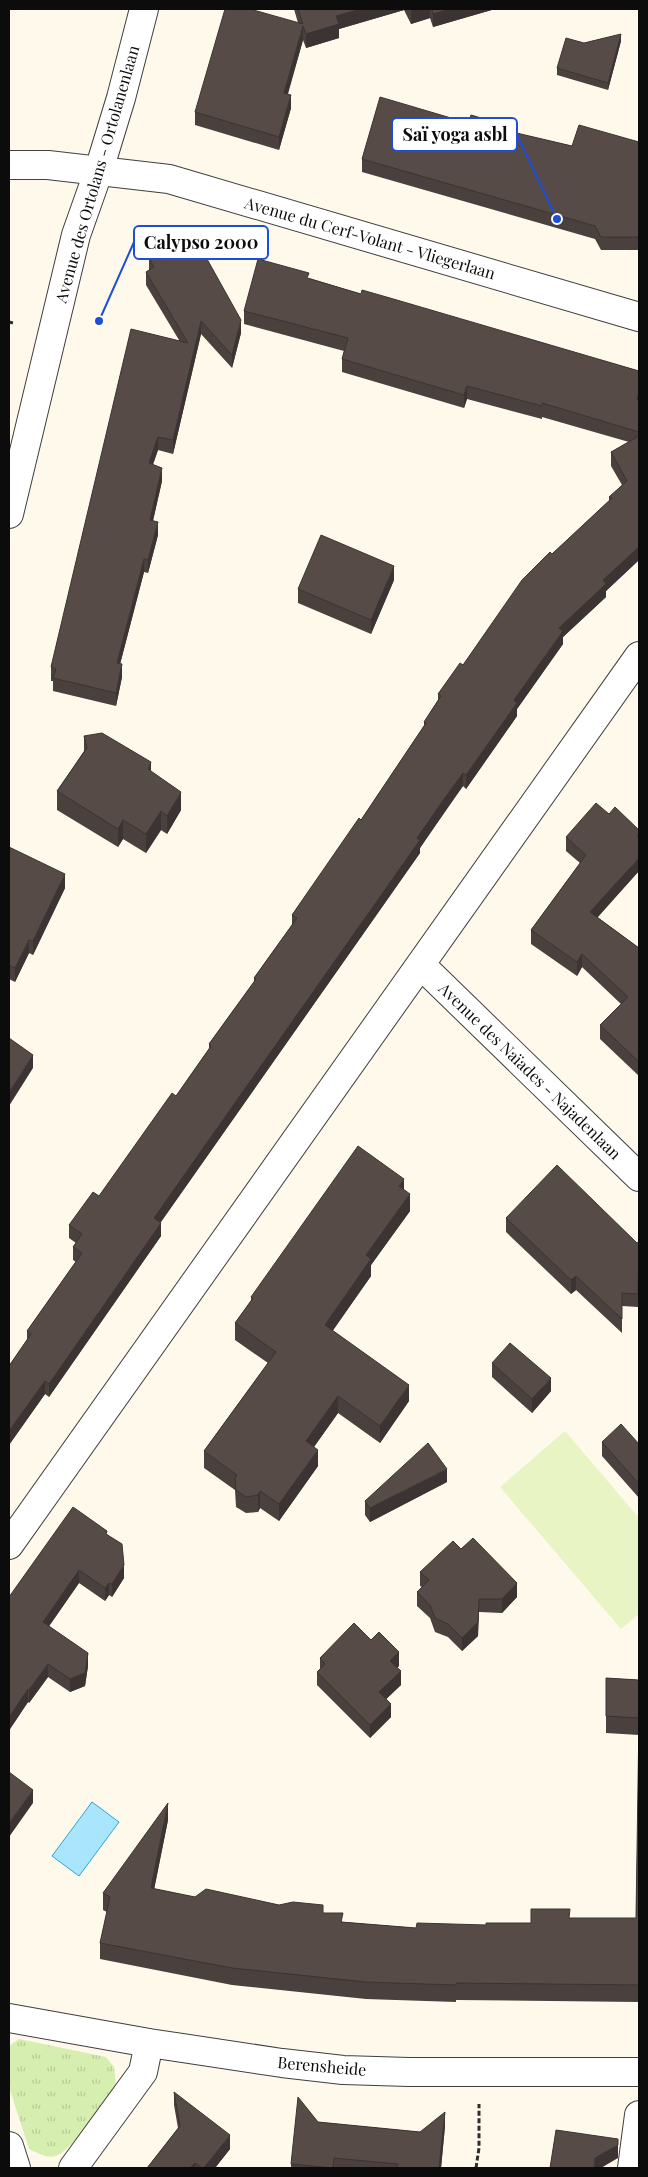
<svg xmlns="http://www.w3.org/2000/svg" width="648" height="2177" viewBox="0 0 648 2177" font-family="'Playfair Display',serif">
  <defs>
    <pattern id="grass-tufts" width="24" height="20" patternUnits="userSpaceOnUse" patternTransform="scale(1.25)"><rect width="24" height="20" fill="#d6eeb0"/><path d="M3 7l-1-3M5 7V3M7 7l1-3M15 17l-1-3M17 17v-4M19 17l1-3" fill="none" stroke="#b6cb96"/></pattern>
  </defs>
  <rect width="100%" height="100%" fill="#fff9eb"/>
  <!-- grass -->
  <path fill="url(#grass-tufts)" d="M19 2039 106 2057 114 2067 116 2086C105 2101 73 2148 58 2155 49 2160 38 2153 29 2149L9 2087V2046Z"/>
  <!-- pitch -->
  <path fill="#e8f4c3" d="M565 1431 639 1518V1614L621 1629 500 1487Z"/>
  <!-- water -->
  <path fill="#a9e6fd" stroke="#28a6dc" d="M92 1802 119 1822 79 1876 52 1856Z"/>
  <g fill="none" stroke-linecap="round" stroke-linejoin="round">
    <!-- minor casing -->
    <g stroke="#3f3f3f" stroke-width="30">
      <path id="minor" d="M9 165H48L169 179 639 317
        M421 965 639 1177
        M9 1545 639 656
        M9 2018 149 2043 282 2063 343 2070 409 2072H639
        M9 2146 16 2168
        M73 2168 143 2072 149 2043
        M632 2168 639 2115"/>
    </g>
    <!-- tertiary casing -->
    <g stroke="#3f3f3f" stroke-width="30">
      <path id="tertiary" d="M9 514 76 235 99 170 121 98 144 9"/>
    </g>
    <!-- path -->
    <path stroke="#2e2e2e" stroke-width="3" stroke-dasharray="5 2.5" stroke-linecap="butt" d="M9 322 13 323
      M476 2168 479 2148V2104"/>
    <!-- minor -->
    <use href="#minor" stroke="#fff" stroke-width="28"/>
    <!-- tertiary -->
    <use href="#tertiary" stroke="#fff" stroke-width="28"/>
  </g>
  <!-- wall -->
  <path fill="#4a403d" d="M294 9H495L433 27 430 18 411 24 404 10 339 29V38L306 48 303 40 288 94 291 108 279 150 195 125V112L298 23Z
    M621 41 608 90 557 75V68L584 43Z
    M468 123 572 146 639 142V250H601L595 239 362 172V159Z
    M149 258 241 333 232 368 201 334 173 454 158 450 153 464 162 481 153 521 158 535 148 573 144 572 120 664 122 677 116 706 53 691V681H51V667L179 340 146 285V272L149 270Z
    M309 278 361 294 639 371V560L606 591V597L563 637V644L517 709V716L466 789 463 786 444 812 420 848V853L160 1223 161 1236 49 1397 45 1394 9 1445V1366L27 1340V1331L76 1262 73 1260V1247L76 1243 69 1238V1225L99 1196 176 1096 209 1049V1044L254 982V978L292 925V915L361 820 424 726V722L438 700V694L463 665 552 554 609 501V497L622 485 611 466V452L629 442 542 417V419L467 399 464 408 342 372V359L344 351 244 324V311Z
    M394 580 371 634 298 603V589Z
    M84 736 151 771 181 810 167 834 161 830 146 853 123 839 118 847 57 810V791L84 751Z
    M566 837 639 871 597 917 639 948V1076L600 1039V1025L621 1004 582 967 577 976 531 944V930L580 863 566 851Z
    M9 847 65 888 33 955 29 953 15 982 9 979Z
    M404 1190 410 1211 371 1265V1276L332 1331 409 1401 380 1443 338 1413 314 1447 318 1466 279 1521 260 1508 258 1512 246 1513 236 1507 235 1490 204 1468V1451L268 1363 235 1340V1323L251 1301V1297Z
    M506 1218 637 1243 639 1242 638 1307 622 1306V1333L576 1290 571 1294 506 1232Z
    M492 1363 551 1391 532 1413 492 1377Z
    M602 1442 639 1444V1498L602 1456Z
    M447 1482 370 1522 365 1515V1501Z
    M107 1534 124 1578 112 1597 109 1595 105 1601 79 1583 49 1626 88 1666 85 1686 70 1692 48 1677 29 1703 28 1702 10 1729 9 1728V1597Z
    M461 1549 517 1597 502 1613 479 1612 478 1636 462 1651 448 1637 435 1632 430 1618 417 1606V1592L422 1587 420 1586V1572Z
    M371 1640 399 1666 397 1668 401 1685 386 1699 391 1717 370 1738 317 1685V1672L320 1669V1658Z
    M606 1678 639 1680V2002L456 2000V2002L366 1999 232 1985 100 1959V1943L107 1912 103 1910V1893L168 1820 154 1889 195 1897 279 1905 323 1913 343 1922 416 1928 531 1923 570 1918H636L639 1735 606 1733Z
    M174 2092 230 2149 215 2168H147L178 2128 174 2105Z
    M318 2122 420 2132 445 2126 441 2168H291V2164Z"/>
  <!-- shaded-wall -->
  <path fill="#3c3432" d="M361 9H404V10L339 29V38L306 48V34L336 16Z
    M416 9H430V18L411 24V11Z
    M450 9H495L433 27V14Z
    M303 26V40L284 106V93Z
    M621 34V41L608 90V83Z
    M291 95V108L279 150V137Z
    M241 320V333L232 368V355Z
    M201 321V334L173 454V440Z
    M467 386V399L464 408V395Z
    M158 437V450L149 476V463Z
    M162 468V481L150 533V520Z
    M158 522V535L148 573V560Z
    M639 547V560L606 591V597L563 637V644L517 709V716L466 789V775L559 628 603 580Z
    M144 559V572L117 676V663Z
    M394 566V580L371 634V620Z
    M122 664V677L116 706V693Z
    M151 762V781L148 769Z
    M463 773V786L420 848V853L154 1232V1218L444 799Z
    M181 792V810L167 834V816Z
    M161 811V830L146 853V834Z
    M123 820V839L118 847V829Z
    M639 858V871L590 926V912Z
    M65 874V888L33 955V941Z
    M29 940V953L15 982V968Z
    M582 954V967L577 976V962Z
    M33 1055V1068L9 1106V1092Z
    M404 1179V1196L399 1186Z
    M410 1194V1211L371 1265V1276L325 1342V1325L366 1255Z
    M161 1223V1236L49 1397V1384Z
    M576 1276V1290L571 1294V1280Z
    M551 1378V1391L532 1413V1399Z
    M45 1381V1394L9 1445V1431Z
    M409 1385V1401L380 1443V1426Z
    M338 1396V1413L306 1458V1441Z
    M318 1450V1466L279 1521V1504Z
    M447 1469V1482L370 1522V1508Z
    M260 1491V1508L258 1512V1495Z
    M124 1565V1578L112 1597V1584Z
    M79 1570V1583L43 1635V1622Z
    M109 1583V1595L105 1601V1588Z
    M517 1583V1597L502 1613V1599Z
    M479 1599 478 1636 462 1651V1638Z
    M399 1652V1666L390 1674V1661Z
    M88 1653V1666L85 1686 70 1692V1679Z
    M48 1664V1677L29 1703V1690Z
    M401 1671V1685L379 1706V1692Z
    M28 1689V1702L10 1729V1716Z
    M391 1704V1717L370 1738V1725Z
    M33 1790V1803L9 1837V1823Z
    M168 1803V1820L151 1905V1888Z
    M445 2112V2126L441 2168H439Z
    M230 2135V2149L215 2168H204Z
    M618 2139V2158L601 2168H594L595 2158Z
    M195 2163V2168H190Z"/>
  <!-- building -->
  <path fill="#564b47" stroke="#3c3432" d="M225 9H250L303 24 298 9H361L336 16 339 24 306 34 303 26 284 93 291 95 279 137 195 112Z
    M432 9H450L433 14Z
    M621 34 608 83 557 68 566 38 584 43Z
    M380 97 468 123 471 115 509 126 508 131 572 146 579 125 639 142V237H601L595 226 362 159Z
    M184 238 189 246 197 241 241 320 232 355 201 321 173 440 158 437 149 463 162 468 150 520 158 522 148 560 144 559 117 663 122 664 116 693 53 678 56 669 51 667 131 329 188 343 146 272 154 267 149 258Z
    M258 259 309 273 307 278 361 294 362 290 390 298 639 371V391L637 400 639 399V432L542 403V406L467 386 464 395 342 359 348 338 244 311Z
    M639 436V547L603 580 606 584 559 628 563 631 514 700 517 703 466 775 463 773 444 799 417 838 420 840 154 1218 161 1223 49 1384 45 1381 9 1431V1366L31 1334 27 1331 82 1253 73 1247 82 1234 69 1225 93 1192 99 1196 172 1093 176 1096 211 1046 209 1044 256 979 254 978 297 918 292 915 359 818 361 820 426 723 424 722 441 696 438 694 460 663 463 665 522 580 550 552 552 554 612 498 609 497 627 481 611 452Z
    M321 535 394 566 371 620 298 589Z
    M102 733 151 762 148 769 181 792 167 816 161 811 146 834 123 820 118 829 57 791 87 748 84 736Z
    M596 803 609 814 615 807 639 830V833L637 836 639 838V858L590 912 639 948V1062L600 1025 628 997 582 954 577 962 531 930 586 855 566 837Z
    M9 847 65 874 33 941 29 940 15 968 9 965Z
    M9 1038 33 1055 9 1092Z
    M358 1146 404 1179 399 1186 410 1194 366 1255 371 1259 325 1325 409 1385 380 1426 338 1396 306 1441 318 1450 279 1504 260 1491 258 1495 246 1497 236 1490 235 1478 237 1475 204 1451 276 1352 235 1323 253 1298 251 1297Z
    M557 1165 637 1243 639 1242 638 1294 622 1293V1319L576 1276 571 1280 506 1218Z
    M510 1343 551 1378 532 1399 492 1363Z
    M621 1424 639 1444V1484L602 1442Z
    M428 1443 447 1469 370 1508 365 1501Z
    M73 1507 107 1531 106 1534 122 1544 124 1565 112 1584 109 1583 105 1588 79 1570 43 1622 88 1653 85 1673 70 1679 48 1664 29 1690 28 1689 10 1716 9 1715V1597Z
    M473 1538 517 1583 502 1599H479L478 1622 462 1638 448 1624 435 1618 430 1605 417 1592 429 1580 420 1572 453 1541 461 1549Z
    M354 1623 371 1640 379 1632 399 1652 390 1661 401 1671 379 1692 391 1704 370 1725 317 1672 325 1664 320 1658Z
    M606 1678 639 1680V1985L456 1983V1985L366 1982 232 1968 100 1943 110 1897 103 1893 168 1803 151 1888 195 1897 206 1889 279 1905 293 1902 323 1905V1913H343L341 1922 416 1928 417 1923 486 1925V1923H531V1909H570L569 1918H636L639 1718 606 1716Z
    M9 1772 33 1790 9 1823Z
    M174 2092 230 2135 204 2168H202L195 2163 190 2168H147L180 2126Z
    M298 2097 318 2122 420 2132 445 2112 439 2168H397L398 2164 334 2158 333 2168 291 2164Z
    M556 2130 618 2139V2145L595 2158 594 2168H550Z"/>
  <g text-anchor="middle" stroke-width="5" stroke-linejoin="round" paint-order="stroke">
    <!-- street labels -->
    <g font-size="16" fill="#0c0c0c" stroke="#fff">
      <text transform="translate(97 174) rotate(-74)" y="6">Avenue des Ortolans - Ortolanenlaan</text>
      <text transform="translate(370 238) rotate(16)" y="6">Avenue du Cerf-Volant - Vliegerlaan</text>
      <text transform="translate(530 1071) rotate(44)" y="6">Avenue des Naïades - Najadenlaan</text>
      <text transform="translate(322 2066) rotate(5)" y="6">Berensheide</text>
    </g>
  </g>
  <!-- callouts -->
  <path fill="none" stroke="#1d4ed8" stroke-width="2" d="M557 219L517 135M99 321L134 242"/>
  <g fill="#1d4ed8" stroke="#fff" stroke-width="2">
    <circle cx="557" cy="219" r="5"/>
    <circle cx="99" cy="321" r="5"/>
  </g>
  <g fill="#fff" stroke="#1d4ed8" stroke-width="2">
    <rect x="392" y="118" width="125" height="33" rx="5"/>
    <rect x="134" y="226" width="134" height="33" rx="5"/>
  </g>
  <g font-size="18" text-anchor="middle" font-weight="bold" fill="#0c0c0c">
    <text x="455" y="141">Saï yoga asbl</text>
    <text x="201" y="249">Calypso 2000</text>
  </g>
  <!-- border -->
  <rect width="648" height="2177" fill="none" stroke="#0c0c0c" stroke-width="20"/>
</svg>
